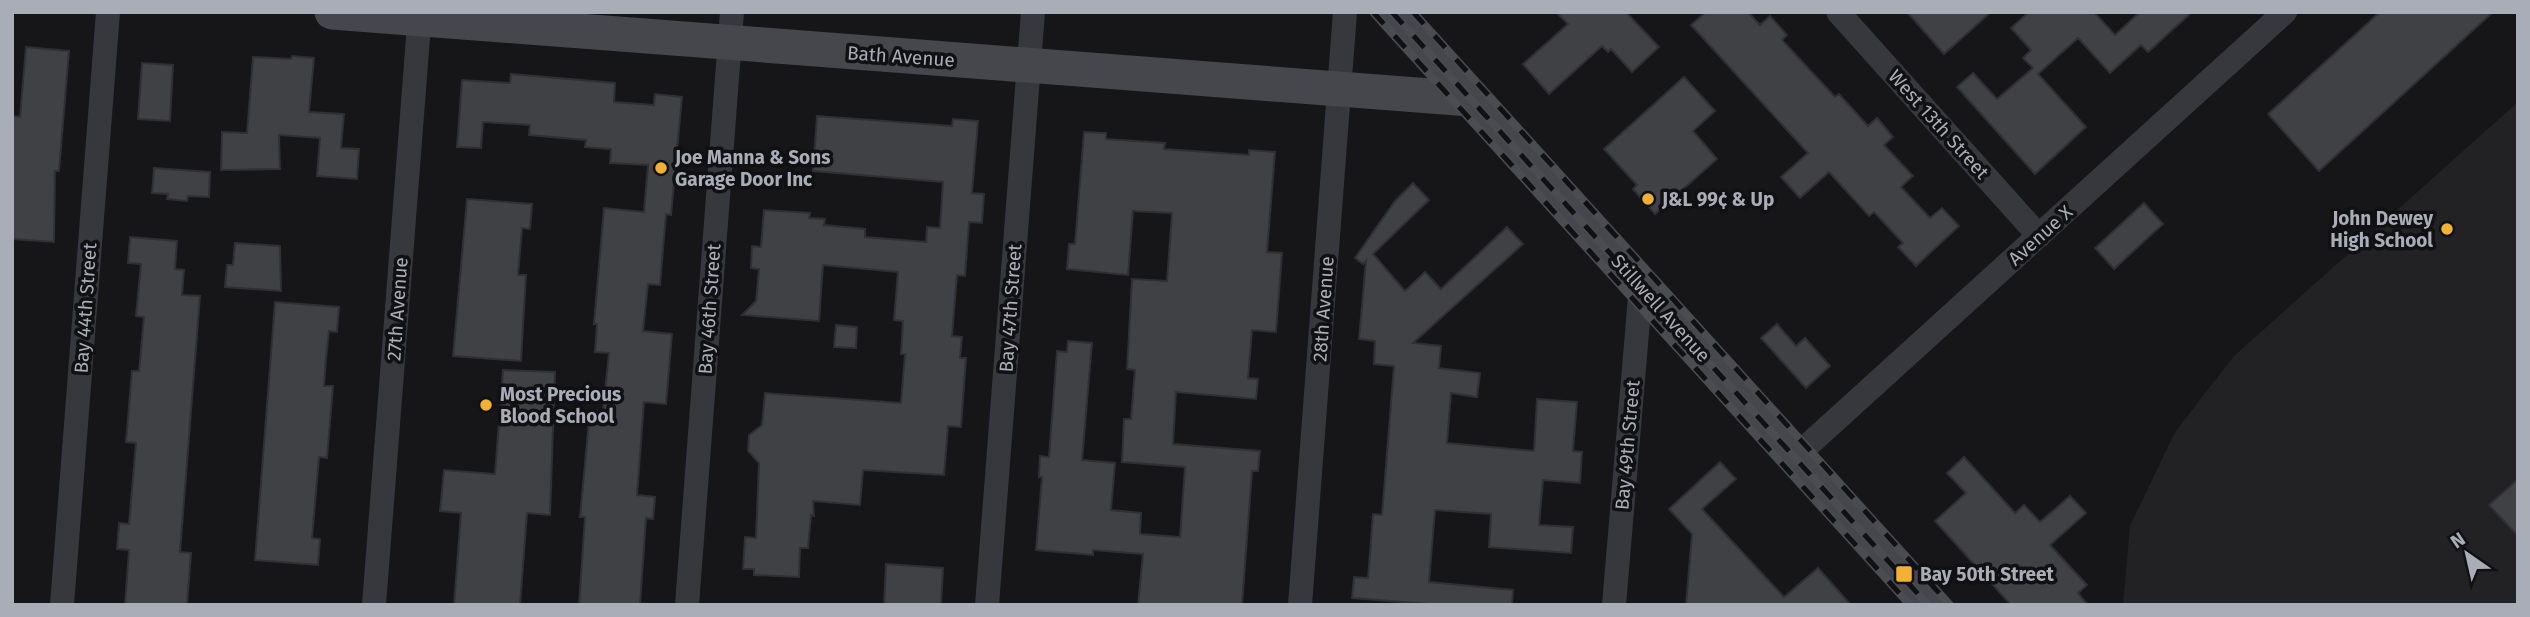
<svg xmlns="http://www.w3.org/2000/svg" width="2530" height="617" viewBox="0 0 2530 617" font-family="'Fira Sans',sans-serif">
  <rect width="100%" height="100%" fill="#161618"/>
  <!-- built -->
  <path fill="#222225" d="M2518 102V605H2123L2130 526 2175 432 2234 356Z"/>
  <!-- building -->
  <path fill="#404145" stroke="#303034" stroke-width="2" d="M1556 12H1626L1659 47 1632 72 1611 49 1608 52 1602 46 1549 94 1523 64 1568 24Z
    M1706 12H1748L1760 25 1770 16 1787 35 1782 40 1835 97 1839 94 1868 126 1877 118 1893 137 1884 145 1913 176 1901 187 1930 218 1942 208 1959 226 1916 266 1898 247 1903 243 1874 212 1869 216 1829 172 1800 198 1781 177 1808 153 1691 25Z
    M1907 12H1991L1944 54Z
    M2029 12H2094L2115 35 2140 12H2192L2148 52 2141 45 2110 73 2078 38 2038 74 2086 127 2035 174 1957 87 1973 73 1997 99 2033 68 2023 58 2031 50 2011 28Z
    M2380 12H2493L2319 171 2268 114Z
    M26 47 69 51 59 171H55L54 242 12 239V116L20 117Z
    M292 56 314 58 309 112 344 114 341 148 359 149 357 179 317 176 320 138 279 135 280 169 221 170 222 132 247 133 253 57 291 59Z
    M142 63 173 65 170 121 138 119Z
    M511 74 615 83 614 102 654 105 655 94 682 97 671 215 666 214 660 285 648 284 643 331 672 334 666 404 644 402 637 495 655 497 653 519 646 518 640 605H579L585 517H580L590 410 603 411 609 353 595 352 597 324H594L604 208 644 212 648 165 610 163 611 149 585 147 586 140 529 135 530 125 483 122 481 148 457 147 462 80 510 83Z
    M1684 77 1715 111 1693 131 1717 159 1655 214 1633 189 1637 185 1604 149Z
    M817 116 952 126 953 119 978 121 972 193 984 194 982 223 969 222 965 276 957 275 952 336 962 337 960 358H966L961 427 948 426 944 475 863 470 860 505 813 501 814 516 811 515 808 548H800L799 577 754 575V569H743L745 537 756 538 759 463 748 451 749 435 762 425 765 393 901 403 905 354H901L903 321 894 320 898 272 823 265 819 321 742 315 756 301 759 269 751 268 752 246 761 247 764 210 810 213 809 218 825 219 824 225 865 229V237L926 242 927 227 940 228 943 182 813 171Z
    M1084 132 1106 133V139L1165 143 1164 149 1249 155V150L1275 152 1267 252 1282 253 1276 332 1252 330 1248 378 1258 379 1256 399 1176 392 1173 444 1260 451 1258 471H1252L1242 605H1138L1143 554 1093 550V555L1036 550 1042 477H1039L1040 456 1049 457 1057 351 1067 352 1068 341 1092 343 1082 460 1115 463 1111 510 1141 513 1140 534 1180 537 1185 467 1122 462 1124 419H1131L1135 370 1127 369 1132 279 1167 281 1172 213 1133 211 1128 275 1067 269 1069 244H1075Z
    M154 168 210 172 209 197 188 196 187 201 167 199 168 194 152 193Z
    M1413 183 1429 200 1373 254 1405 291 1425 272 1441 289 1507 227 1523 244 1413 343 1441 346 1439 368 1480 373 1477 397 1451 393 1447 443 1534 451 1537 399 1577 402 1573 451 1582 452 1580 483 1543 480 1539 525 1573 527 1571 553 1489 547 1491 514 1435 510 1429 582 1513 590 1512 605H1443L1352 598 1354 577 1368 578 1373 514 1382 515 1394 366 1374 364 1375 341 1359 339 1366 261 1363 264 1355 258 1395 201Z
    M467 199 532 204 530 229 522 228 518 275H526L521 361 453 356Z
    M2144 203 2163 224 2114 269 2095 248Z
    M130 237 177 241 175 269 184 270 182 295 200 296 180 552 191 553 187 605H125L129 550 117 549 119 523 129 524 136 443 126 442 132 371H139L144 317 136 316 141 264 128 263Z
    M235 243 280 246 281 291 225 287 227 265H233Z
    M275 302 339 307 337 332 329 331 326 359 324 386H333L327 458 319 457 312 538 320 539 318 565 255 560Z
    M1777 324 1796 346 1805 338 1830 366 1806 388 1761 338Z
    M836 325 857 327 856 348 834 347Z
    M503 370 555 372 550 515 527 513 520 605H454L461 513 440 511 444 470 495 474Z
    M1964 457 2015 513 2024 505 2040 522 2070 496 2086 513 2050 545 2087 585 2078 593 2088 605H2011L1935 521 1966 493 1947 473Z
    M1720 462 1736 479 1702 509 1784 597 1818 568 1851 605H1686L1692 534 1669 509Z
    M2518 479V536L2489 505Z
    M886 564 943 568 941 605H884Z"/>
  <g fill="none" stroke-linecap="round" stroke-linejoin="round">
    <!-- street -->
    <path stroke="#37383d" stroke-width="24" d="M1838 12 2039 236
      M1795 457 2285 12
      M62 605 108 12
      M374 605 420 12
      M687 605 732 12
      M987 605 1033 12
      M1300 605 1345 12
      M1614 605 1641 285"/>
    <!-- secondary -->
    <path stroke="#45474d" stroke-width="35" d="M332 12 1470 99
      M1391 12 1929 605"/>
    <!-- rail casing -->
    <g stroke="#4a4c52" stroke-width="8">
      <path id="rail" d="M1373 12 1910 605
        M1392 12 1928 605
        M1413 12 1950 605"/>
    </g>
    <!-- rail -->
    <use href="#rail" stroke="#111113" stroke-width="5" stroke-dasharray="16" stroke-linecap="butt"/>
  </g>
  <!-- markers -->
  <g fill="#f2b134" stroke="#111113" stroke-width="2.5">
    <circle cx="661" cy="168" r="7"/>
    <circle cx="1648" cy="199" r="7"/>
    <circle cx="2447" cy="229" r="7"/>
    <circle cx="486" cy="405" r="7"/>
    <rect x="1895" y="565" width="18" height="18" rx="3.5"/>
  </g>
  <g text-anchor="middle" stroke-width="7" stroke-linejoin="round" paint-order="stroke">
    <!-- street labels -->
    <g font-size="19" fill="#a8adb8" stroke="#111113">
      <text transform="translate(901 56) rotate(4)" y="7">Bath Avenue</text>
      <text transform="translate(1939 124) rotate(48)" y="7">West 13th Street</text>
      <text transform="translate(2040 235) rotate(-42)" y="7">Avenue X</text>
      <text transform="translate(85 308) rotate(-86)" y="7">Bay 44th Street</text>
      <text transform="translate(1010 308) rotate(-86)" y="7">Bay 47th Street</text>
      <text transform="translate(1661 308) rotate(48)" y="7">Stillwell Avenue</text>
      <text transform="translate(397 309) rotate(-86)" y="7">27th Avenue</text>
      <text transform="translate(709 309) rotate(-86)" y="7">Bay 46th Street</text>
      <text transform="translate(1323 309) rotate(-86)" y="7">28th Avenue</text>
      <text transform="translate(1627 445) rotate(-85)" y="7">Bay 49th Street</text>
    </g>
    <!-- poi labels -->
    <g font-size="19" font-weight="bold" fill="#a8adb8" stroke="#111113" text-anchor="start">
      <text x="675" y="164">Joe Manna &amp; Sons<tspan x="675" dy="22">Garage Door Inc</tspan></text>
      <text x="1662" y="206">J&amp;L 99¢ &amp; Up</text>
      <text x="2433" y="225" text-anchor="end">John Dewey<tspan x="2433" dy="22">High School</tspan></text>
      <text x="500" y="401">Most Precious<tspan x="500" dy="22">Blood School</tspan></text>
      <text x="1920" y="581">Bay 50th Street</text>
    </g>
  </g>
  <!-- border -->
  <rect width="2530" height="617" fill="none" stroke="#a8adb8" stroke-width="28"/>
  <!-- north arrow -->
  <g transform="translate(2467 554) rotate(326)" stroke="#111113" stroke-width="5" paint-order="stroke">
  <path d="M0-5L12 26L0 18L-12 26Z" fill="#a8adb8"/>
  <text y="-10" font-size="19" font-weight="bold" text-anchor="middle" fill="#a8adb8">N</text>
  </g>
</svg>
